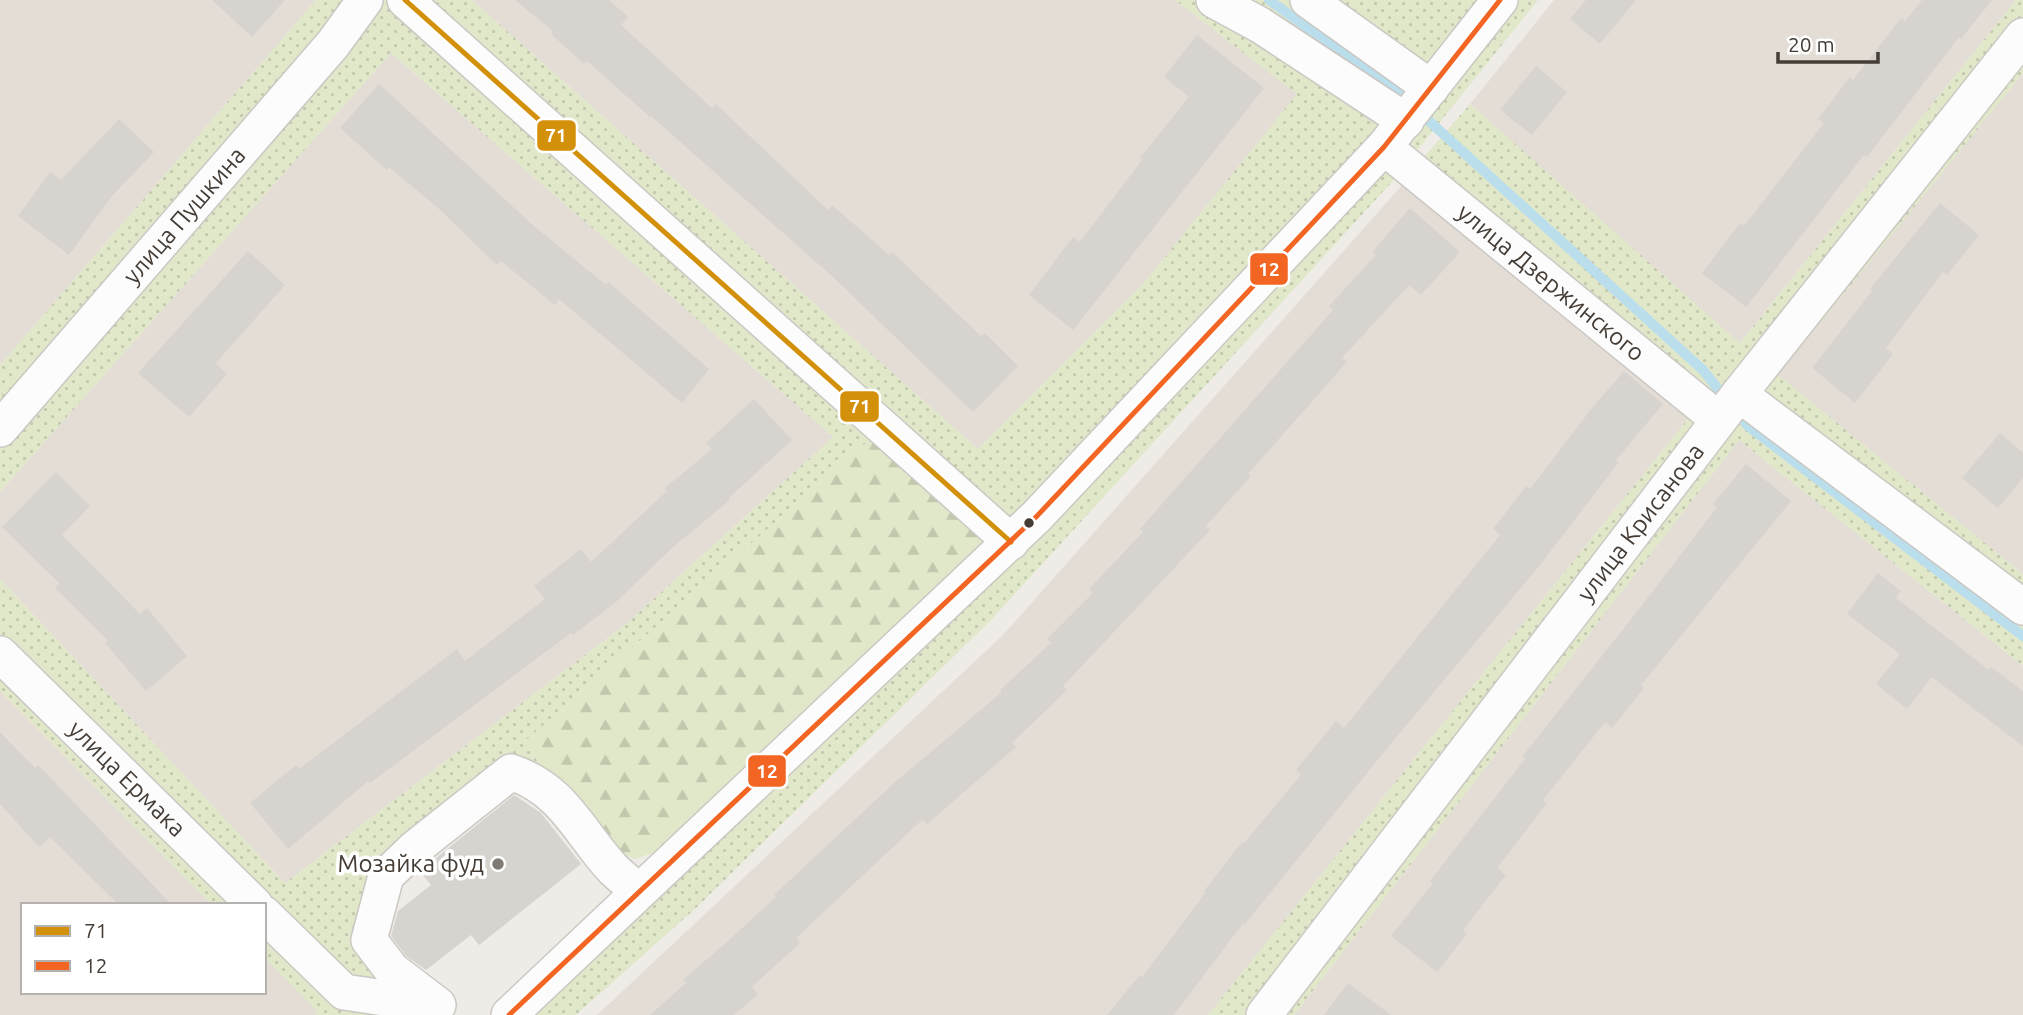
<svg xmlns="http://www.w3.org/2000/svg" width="2023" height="1015" viewBox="0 0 2023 1015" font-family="Ubuntu,sans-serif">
  <defs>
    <pattern id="grass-dots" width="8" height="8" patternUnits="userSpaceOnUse" patternTransform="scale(1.75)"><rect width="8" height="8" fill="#e0e8c9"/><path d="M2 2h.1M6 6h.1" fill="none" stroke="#c1c8ad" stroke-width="1.8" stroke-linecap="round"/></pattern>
    <pattern id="forest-firs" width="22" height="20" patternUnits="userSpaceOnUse" patternTransform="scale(1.75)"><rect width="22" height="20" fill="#e0e8c9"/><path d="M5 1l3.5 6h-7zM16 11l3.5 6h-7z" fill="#c1c8ad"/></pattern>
  </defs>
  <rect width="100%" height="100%" fill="#efece8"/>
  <!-- residential -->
  <path fill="#e3ddd6" d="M0 0H316L0 365Z
    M472 0H1175L1298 94 1143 284 978 449Z
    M1554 0H2016L1739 344 1470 104Z
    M391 53 833 437 626 624 285 883 0 579V492Z
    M2023 73V574L1777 375Z
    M1403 184 1691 415 1208 1015H597L1004 634Z
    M1739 440 2023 666V1015H1294Z
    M0 691 212 905H23V992H264V957L318 1011 314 1015H0Z"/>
  <!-- grass -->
  <path fill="url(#grass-dots)" d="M316 0H356L0 419V365Z
    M378 0H386L875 435 523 743 558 785 523 765 404 838 376 927 412 995 348 984 0 641V579L285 883 626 624 833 437 391 53 0 492V441Z
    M424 0H472L978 449 1143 284 1297 94 1175 0H1204L1388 122 1027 514 1009 518Z
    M1224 0H1297L1412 91 1400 107Z
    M1317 0H1482L1429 69Z
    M1518 0H1538L1411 158 1404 144Z
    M2016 0H2023V27L1719 408 1418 164 1470 104 1740 343Z
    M2023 47V73L1778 375 2023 574V597L1750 390Z
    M1387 165 1402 171 991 620 696 908 576 1015H531Z
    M1739 404 2023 615V666L1739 440 1294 1015H1276Z
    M1691 415 1708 422 1254 1015H1208Z
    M0 667 243 905H212L0 691Z
    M264 926 421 1015H314L317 1011 264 957Z"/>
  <!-- forest -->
  <path fill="url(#forest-firs)" d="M875 435 987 541 659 851 635 859 611 850 523 743Z"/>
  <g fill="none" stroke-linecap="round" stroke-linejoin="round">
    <!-- stream -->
    <path stroke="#badeeb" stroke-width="10" d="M1269 0 1396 91 1703 370 1726 399
      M1736 411 1748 426 2023 636"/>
  </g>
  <!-- building -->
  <path fill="#d7d3cf" d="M212 0H285L252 37Z
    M515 0H609L628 17 621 25 712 108 716 104 828 210 832 205 889 255 892 252 981 336 985 333 1018 366 973 412 833 277 651 116 650 117 587 61 584 64 551 34 553 31Z
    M1586 0H1636L1600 44 1570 19Z
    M1922 0H1992L1961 39 1959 37 1867 157 1864 155 1746 307 1702 273 1740 223 1744 226 1824 123 1818 119 1850 77 1853 80 1901 18 1905 21Z
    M1197 35 1264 88 1073 330 1029 295 1073 237 1080 242 1142 160 1140 158 1189 97 1164 77Z
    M1536 66 1567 92 1532 135 1500 110Z
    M379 84 535 227 606 285 608 282 709 369 682 403 559 299 555 305 501 261 497 265 438 208 389 167 387 170 340 128Z
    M119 119 154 152 112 196 69 255 18 216 50 172 61 180Z
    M1940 203 1979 235 1947 275 1943 272 1886 348 1893 354 1855 403 1812 368 1872 291 1870 289Z
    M1410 208 1460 252 1421 295 1409 285 1342 358 1347 362 1248 474 1251 476 1206 526 1210 530 1063 686 1067 690 1012 743 1016 747 927 824 923 819 796 938 800 943 752 987 758 994 734 1015H650L686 983 683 980 729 940 776 897 774 895 893 784 1002 692 1000 690 1051 643 1047 639 1093 593 1089 589 1143 532 1140 529 1333 310 1329 306 1376 255 1372 252Z
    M248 251 285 285 216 363 227 374 189 417 138 373Z
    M1624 371 1663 404 1616 460 1619 462 1540 565 1389 746 1245 924 1244 922 1174 1015H1107L1140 975 1142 977 1206 892 1204 891 1242 842 1244 843 1301 775 1296 770 1336 721 1344 728 1500 535 1493 529 1526 486 1530 489 1592 408Z
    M754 399 792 440 729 498 730 500 673 547 616 602 573 635 571 633 370 783 368 781 288 849 250 803 296 765 299 769 457 649 465 661 545 599 534 586 581 549 591 562 667 491 665 488 712 449 706 443Z
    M2000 433 2023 453V478L1998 508 1962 478Z
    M1746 464 1791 501 1641 685 1644 688 1612 728 1605 722 1543 800 1547 803 1497 868 1506 875 1463 930 1467 934 1437 972 1391 936 1433 883 1430 881 1525 759 1522 757 1650 595 1717 507 1713 504Z
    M56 472 90 506 62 535 140 614 147 608 187 656 146 691 105 643 108 641 55 588 60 584 2 527Z
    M1878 573 1901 591 1896 598 1989 670 1991 667 2023 691V746L1932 677 1907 709 1876 684 1900 654 1847 614Z
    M0 732 35 768 38 765 172 905H119L50 837 39 847 0 804Z
    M514 795 541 813 581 864 479 945 471 935 426 970 406 956 391 936 398 911 431 885 420 871Z
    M1348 983 1391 1015H1324Z"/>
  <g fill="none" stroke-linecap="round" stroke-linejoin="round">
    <!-- minor casing -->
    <g stroke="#cbc8c4" stroke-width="38">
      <g id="minor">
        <path d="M405 0 1011 542"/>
        <path d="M1214 0 1260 25 1406 121"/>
        <path d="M1308 0 1431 88"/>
        <path id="s1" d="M1384 147 1719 420"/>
        <path d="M1739 394 2023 607"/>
        <path id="s2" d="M0 429 333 44 365 0"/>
        <path id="s3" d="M0 654 255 905"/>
        <path d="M264 914 344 992 433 1005"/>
        <path d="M438 1005 392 970 369 940 386 876 414 849 511 772C564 790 578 831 613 869 621 877 630 884 639 891"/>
        <path d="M509 1015 1037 516 1384 147 1500 0"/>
        <path id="s4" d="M1264 1015 1739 394 2023 36"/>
      </g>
    </g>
    <!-- minor -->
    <use href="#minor" stroke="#fdfcfc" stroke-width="35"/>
    <!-- bus-1 casing -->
    <g stroke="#fff" stroke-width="10">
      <path id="bus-1" d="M405 0 1011 542"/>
    </g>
    <!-- bus-2 casing -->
    <g stroke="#fff" stroke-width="10">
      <path id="bus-2" d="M509 1015 1037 516 1384 147 1500 0"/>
    </g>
    <!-- bus-1 -->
    <use href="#bus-1" stroke="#d3910b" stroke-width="5"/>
    <!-- bus-2 -->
    <use href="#bus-2" stroke="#f26522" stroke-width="5"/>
  </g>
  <!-- markers -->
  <circle fill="#443c35" stroke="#fff" stroke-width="2.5" cx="1029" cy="523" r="6"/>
  <circle fill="#807a74" stroke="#fff" stroke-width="2.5" cx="498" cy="864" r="7"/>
  <g text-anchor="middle" stroke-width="7" stroke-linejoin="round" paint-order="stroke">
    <!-- street labels -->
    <g font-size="24" fill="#443c35" stroke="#fff">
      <text dy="8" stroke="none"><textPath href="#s2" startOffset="282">улица Пушкина</textPath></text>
      <text dy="8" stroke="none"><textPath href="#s1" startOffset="215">улица Дзержинского</textPath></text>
      <text dy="8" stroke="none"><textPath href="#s4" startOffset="620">улица Крисанова</textPath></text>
      <text dy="8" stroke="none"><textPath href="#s3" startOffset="178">улица Ермака</textPath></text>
    </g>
    <!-- poi labels -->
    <g font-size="24" fill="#443c35" stroke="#fff" text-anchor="end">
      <text x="484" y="872">Мозайка фуд</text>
    </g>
  </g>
  <g stroke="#fff" stroke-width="2.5">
    <rect x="536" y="119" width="41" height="33" rx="7" fill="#d3910b"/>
    <rect x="1249" y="252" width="40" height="34" rx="7" fill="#f26522"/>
    <rect x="839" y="390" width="41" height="33" rx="7" fill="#d3910b"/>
    <rect x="747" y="754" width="40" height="34" rx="7" fill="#f26522"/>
  </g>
  <g font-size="19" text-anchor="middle" font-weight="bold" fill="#fff">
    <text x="556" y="142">71</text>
    <text x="1269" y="276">12</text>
    <text x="860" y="413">71</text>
    <text x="767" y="778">12</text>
  </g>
  <!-- legend -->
  <rect x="21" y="903" width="245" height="91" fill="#ffffff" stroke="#b4b1ae" stroke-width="2"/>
  <rect x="35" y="926" width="35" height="10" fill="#d3910b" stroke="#b4b1ae" stroke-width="2"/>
  <text x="84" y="938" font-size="21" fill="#443c35">71</text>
  <rect x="35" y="961" width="35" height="10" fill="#f26522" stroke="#b4b1ae" stroke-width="2"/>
  <text x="84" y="973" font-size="21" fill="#443c35">12</text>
  <!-- scale -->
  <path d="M1778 52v10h100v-10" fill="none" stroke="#443c35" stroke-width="3.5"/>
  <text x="1788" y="52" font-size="21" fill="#443c35" stroke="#ffffff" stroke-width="5" paint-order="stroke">20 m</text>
</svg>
